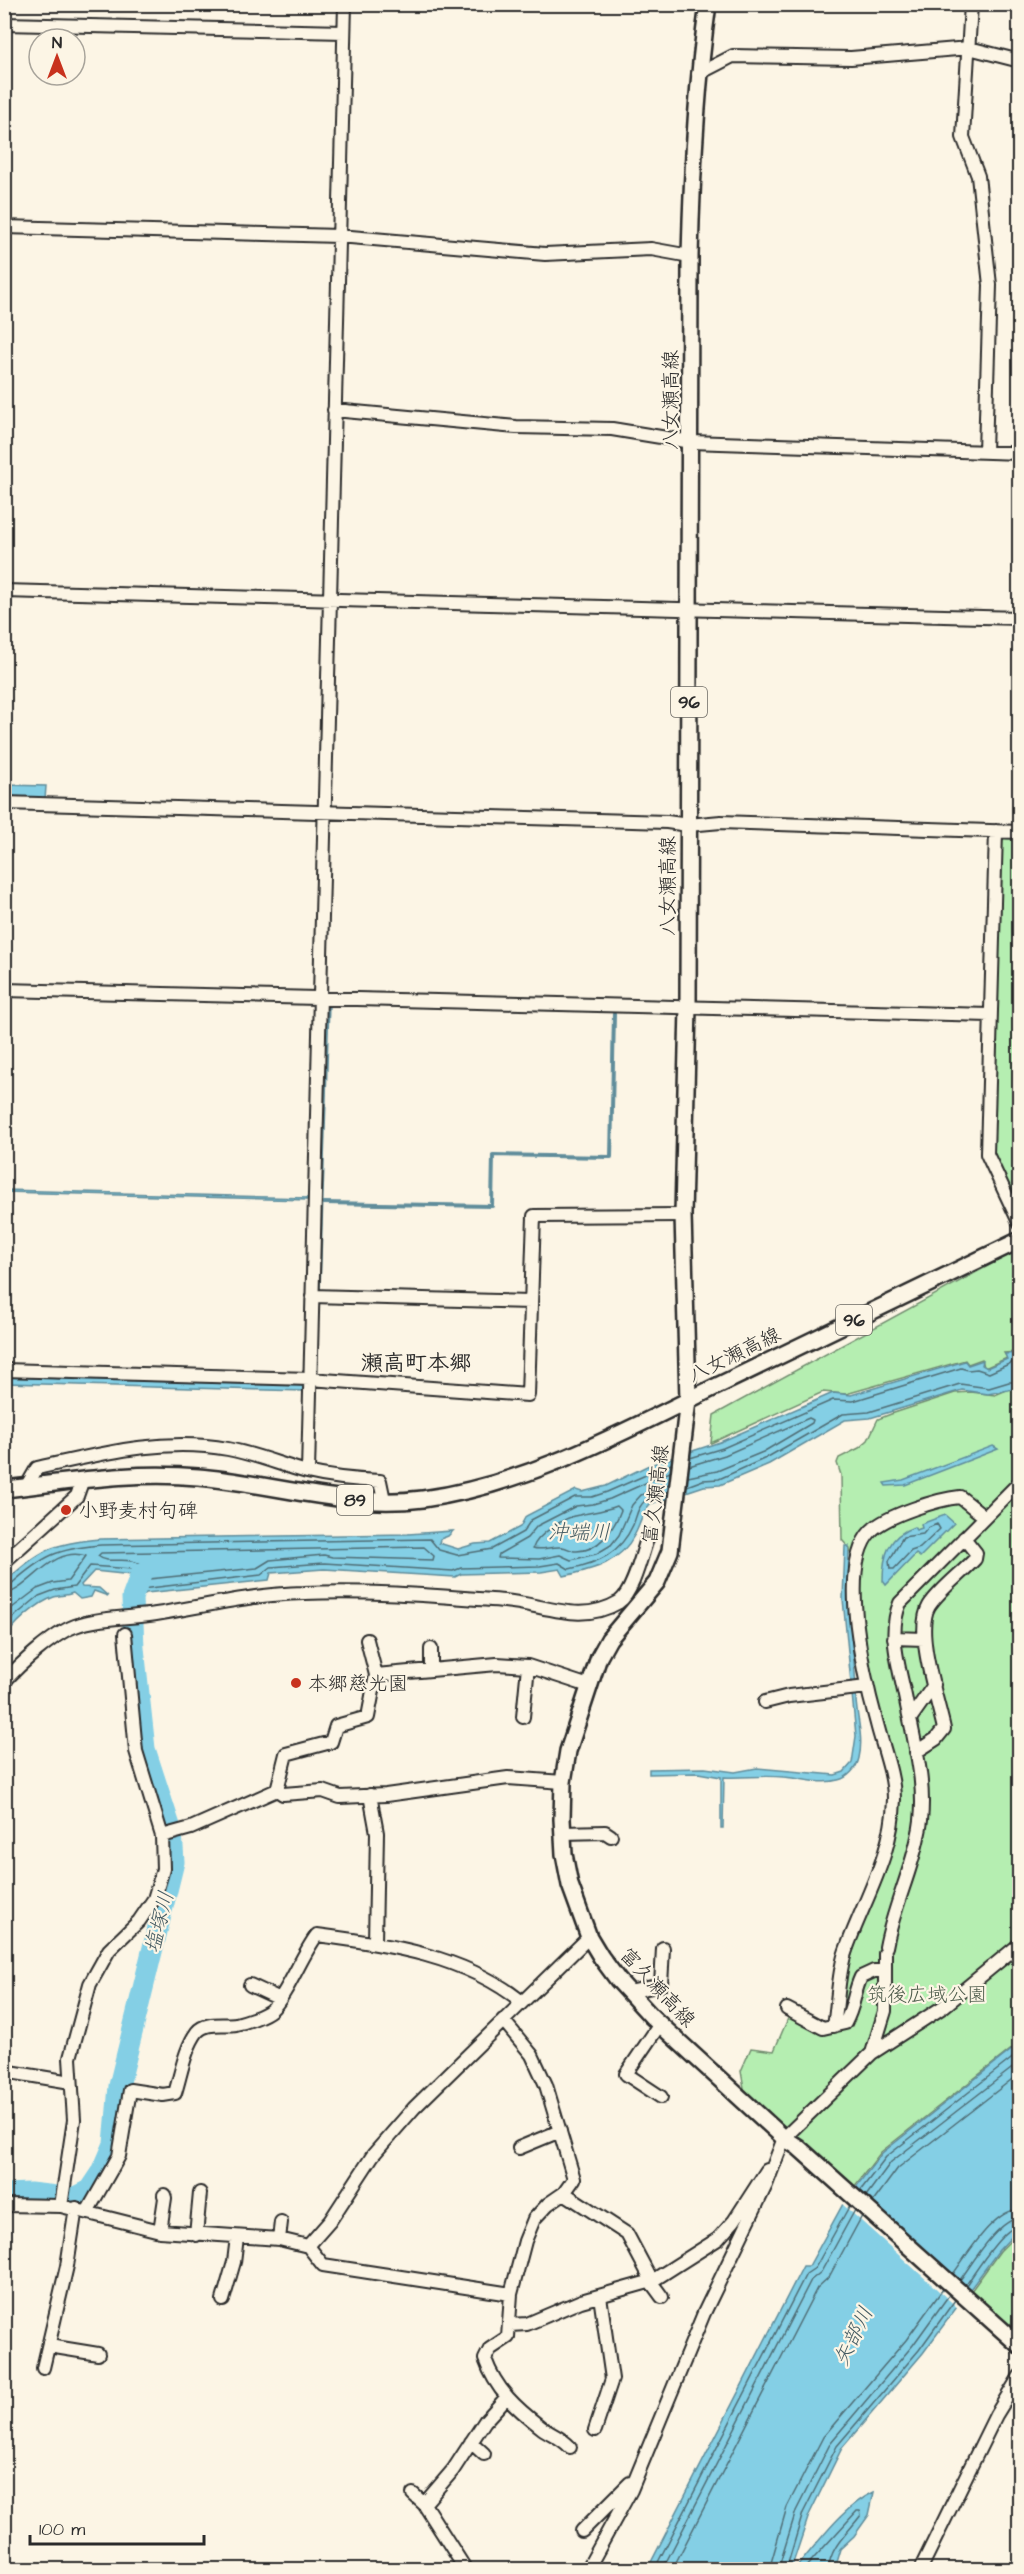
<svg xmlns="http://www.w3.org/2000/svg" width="1024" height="2574" viewBox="0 0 1024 2574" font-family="'Architects Daughter','Klee One',sans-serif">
  <rect width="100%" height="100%" fill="#fcf5e5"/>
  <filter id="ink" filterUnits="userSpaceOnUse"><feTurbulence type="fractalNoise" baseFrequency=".0167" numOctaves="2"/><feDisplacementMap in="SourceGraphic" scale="12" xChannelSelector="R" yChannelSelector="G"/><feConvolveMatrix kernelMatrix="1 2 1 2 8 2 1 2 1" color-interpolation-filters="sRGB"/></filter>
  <g filter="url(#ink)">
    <!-- green -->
    <path fill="#b5eeb1" stroke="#708c6e" stroke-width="1.5" d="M1006 836 1019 837V1209L992 1151 1002 840Z
      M1019 1249V1352L1004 1353 1007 1358 987 1367H984L982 1359 968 1364 965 1360 846 1394 823 1392 711 1443 714 1415Z
      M1009 1389 1019 1390V2043L881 2152 851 2191 745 2094 741 2071 751 2048 774 2051 789 2016 830 2023C851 1954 888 1861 888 1790L853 1594 850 1549 842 1540 841 1475 837 1463 839 1458 859 1448 868 1440 878 1419 891 1414 955 1393 971 1392 995 1395Z
      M1019 2232V2337L971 2291 1000 2251Z"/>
    <!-- water -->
    <path fill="#84cfe5" stroke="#608d9b" stroke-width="1.5" d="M5 785 46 786 45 800 5 798Z
      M327 1003H329L320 1290H318Z
      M5 1190 308 1198V1200L5 1192Z
      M1019 1353V1388L988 1394 962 1390 870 1418 845 1420 769 1464 720 1485 704 1486 650 1504C642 1513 641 1523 635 1534 620 1563 595 1569 564 1576L560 1569 541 1572 461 1574 455 1577 324 1569 271 1573 269 1580 146 1593 136 1602H126L132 1583V1575L94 1571 81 1585 82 1587 99 1588 108 1596 94 1591 91 1597 80 1599 73 1593C66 1596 60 1595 54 1597 39 1602 10 1625 5 1641V1582C39 1550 53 1543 100 1539L408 1534 453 1531 448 1536 440 1539 439 1543 458 1549 475 1544 490 1543 520 1527 526 1516 576 1490 582 1492 606 1486 647 1466 720 1442 833 1393 851 1395 965 1361 968 1365 983 1360 982 1365 987 1368 1007 1359 1005 1354Z
      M5 1377 303 1385 304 1391 5 1383Z
      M993 1446 998 1449 905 1485 886 1486 884 1483 903 1480Z
      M945 1515 954 1523 920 1557 916 1554 886 1585 883 1581C883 1555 888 1536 914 1527L916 1530 922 1528 921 1524Z
      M845 1546H849L848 1593 856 1685C853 1709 865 1733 859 1758 857 1768 848 1778 838 1780 822 1785 800 1778 783 1777 763 1775 744 1778 724 1777L723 1828H721V1777L698 1773 649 1774V1769L705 1768 735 1772 757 1768 835 1775 844 1772 852 1763 856 1736 843 1599Z
      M1019 2044V2229L999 2250 923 2353 842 2448 809 2515 791 2569 647 2570 803 2266H809L843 2204 882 2153Z
      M874 2492 869 2515 854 2536 840 2549 834 2569H795C818 2543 842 2507 874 2492Z"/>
    <!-- pier -->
    <path fill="#fcf5e5" d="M843 2199 962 2306 959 2309 841 2203Z"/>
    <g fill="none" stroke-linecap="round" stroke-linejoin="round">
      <!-- shore -->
      <path stroke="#4f6d75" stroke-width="1.5" d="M690 1458 723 1448 833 1400 853 1401 961 1368 968 1370 977 1369 989 1373 1020 1359
        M688 1477 717 1471 763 1452 812 1423 813 1420 809 1418 725 1455 689 1466
        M669 1484 641 1495 632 1505 619 1535 611 1545 596 1554 571 1560 560 1555 539 1559 498 1558 499 1554 527 1538 537 1526 576 1506 593 1504 610 1499 670 1472
        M687 1486 703 1480 719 1479 766 1458 843 1414 869 1412 960 1384 989 1388 1009 1382H1020
        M617 1506 621 1510C614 1529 598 1553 574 1551 570 1550 566 1547 561 1547 551 1546 542 1551 533 1548 537 1535 564 1517 579 1515 592 1512 604 1511 617 1506Z
        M937 1524 940 1529 920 1548 911 1551 894 1569H890L889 1561 903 1537 923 1534 928 1528Z
        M424 1547 434 1556 433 1560 332 1557 324 1555 270 1560 257 1568 149 1579C144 1574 144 1566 138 1563 125 1556 108 1565 98 1556L101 1553Z
        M4 1586 10 1585C44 1555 56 1549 101 1545L430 1539 439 1550 457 1555 492 1549 523 1532 531 1520 575 1497H592L607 1492 671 1464
        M4 1594C27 1593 52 1544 86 1556L68 1581 53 1583 37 1589 4 1614
        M4 1625 39 1596 55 1590 74 1587 90 1566 133 1569 137 1573 138 1586 141 1589 261 1575 271 1567 324 1563 453 1571 461 1568 540 1566 559 1563 569 1569C598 1563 620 1554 633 1525 637 1516 637 1507 646 1500 652 1496 661 1494 668 1492
        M860 2191 886 2157 1020 2052
        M866 2196 891 2162 1020 2062
        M873 2202 898 2168 1020 2073
        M953 2274C968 2254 993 2210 1020 2209
        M960 2280C972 2264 998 2219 1020 2218
        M966 2285C976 2271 1002 2228 1020 2225
        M654 2570 806 2274 815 2268 850 2205
        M662 2570 811 2280 821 2272 855 2210
        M672 2570 817 2288 829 2277 862 2216
        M769 2570 787 2507 823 2437 906 2340 943 2289
        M778 2570 796 2511 831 2442 913 2345 949 2295
        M786 2570 803 2513 837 2446 919 2350 955 2300
        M803 2570 857 2511H860L861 2515C847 2534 831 2545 828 2570"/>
      <!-- stream -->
      <path stroke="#608d9b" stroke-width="4" d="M324 1203 492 1206 493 1155 611 1157 614 1014"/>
      <!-- river -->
      <path stroke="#84cfe5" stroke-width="21" d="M4 2194 30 2193 74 2198 90 2190 102 2172 114 2144 119 2086 174 1862 172 1832 145 1749 134 1648 132 1598 141 1574"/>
      <!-- minor casing -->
      <g stroke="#2b2b2b" stroke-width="16">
        <path id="minor" d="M971 4 963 137 978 176 990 285 985 452
          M4 24 344 32
          M698 74 733 56 851 58 969 48 1020 61
          M4 227 339 236 545 254 651 249 690 256
          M334 410 516 427 612 429 691 442 1020 453
          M4 591 1020 618
          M4 803 667 822 688 825 721 822 1020 832
          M996 831 987 1154 1020 1224
          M4 990 990 1015
          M312 1296 531 1302
          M4 1370 310 1379 528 1395 534 1216 683 1215
          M308 1472 345 4
          M26 1487 37 1468C100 1454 163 1437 228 1449 255 1454 281 1465 307 1472 332 1478 355 1480 380 1481L384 1500
          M4 1562 77 1496 83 1479
          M894 1638 924 1639
          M431 1649V1670
          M376 1675 497 1664 528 1666 589 1686
          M4 1682C20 1664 53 1634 75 1626 100 1617 130 1618 156 1614 205 1606 254 1594 304 1593 371 1590 438 1596 504 1601 543 1604 581 1625 619 1602 633 1593 642 1553 648 1536
          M765 1702 789 1696 867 1687
          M523 1717 528 1666
          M910 1719 934 1685
          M916 1752 936 1739 944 1729C938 1700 914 1631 929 1606 940 1589 961 1574 975 1559L976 1553 964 1538
          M277 1790 286 1754 331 1742 336 1726 368 1717 376 1675 367 1640
          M370 1795 377 1833 375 1942
          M563 1833 605 1832 611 1836
          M162 1836 191 1828 277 1790 283 1794 323 1791 340 1797 386 1795 508 1778 563 1782
          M886 1947C893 1909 910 1875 918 1837 929 1794 915 1744 906 1701 900 1669 887 1634 900 1603L1020 1482
          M250 1985 278 1998
          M629 1992 661 1985 663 1948
          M787 2009 823 2028 845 2023C855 2005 853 1994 861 1977L874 1971H885
          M503 2020 532 2055 546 2085 574 2179 564 2193 548 2204 534 2219 525 2241 511 2294 508 2337 490 2349 485 2359C496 2390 516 2408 542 2428 552 2435 561 2437 570 2447
          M660 2024 626 2074 661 2097
          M834 2026C838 2003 838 1971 846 1950 864 1900 893 1854 894 1799 894 1775 883 1748 877 1724 865 1681 837 1566 871 1531 887 1515 939 1499 960 1497L985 1517
          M872 2053 885 2011V1953
          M4 2071 71 2082
          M519 2148 560 2131
          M564 2193 627 2234 652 2281
          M4 2205 61 2206 160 2231 279 2239 308 2246 323 2265 511 2294
          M61 2206 74 2120 70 2058 90 1984 109 1950 139 1921 154 1899 163 1869 162 1836 136 1751 125 1634
          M87 2212 119 2156 130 2090 163 2095 175 2093C181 2074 185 2048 197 2032 206 2021 224 2026 236 2024 245 2022 264 2016 271 2010 286 1997 302 1954 317 1935 387 1944 466 1956 522 2002
          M160 2231 165 2198 164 2195
          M196 2235 200 2193
          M279 2239 281 2222
          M308 2246 330 2221 373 2155 414 2108 589 1937
          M651 2282 662 2297
          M223 2300 234 2262 237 2237
          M510 2325 527 2324 581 2301 652 2281 718 2239 734 2221 767 2170
          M49 2346 98 2354
          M43 2368 67 2266 76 2208
          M595 2430 612 2379 600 2296
          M471 2442 484 2454
          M413 2494 424 2504 466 2570
          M424 2504 453 2470 485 2421 506 2398
          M582 2531 630 2483
          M587 2570 631 2490 704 2313 766 2185 784 2138 872 2053 943 2007 1020 1944
          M920 2570 996 2415 1020 2376"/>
      </g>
      <!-- major casing -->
      <g stroke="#2b2b2b" stroke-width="20">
        <path id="major" d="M708 4C696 88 692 171 690 256L688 1007 683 1215 688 1400 670 1551 657 1582 609 1639 599 1657 568 1751 563 1782 562 1819 564 1854 570 1885 589 1937 601 1957 618 1980 652 2017 784 2138 798 2147 1020 2346
          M4 1489C69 1482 132 1471 198 1477 272 1483 347 1509 423 1499 526 1485 621 1433 713 1388 815 1339 917 1289 1020 1240"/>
      </g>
      <!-- minor -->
      <use href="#minor" stroke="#fcf5e5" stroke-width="12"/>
      <!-- major -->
      <use href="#major" stroke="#fcf5e5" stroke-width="15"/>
    </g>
  </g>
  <!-- markers -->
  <g fill="#c8321e" stroke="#fcf5e5" stroke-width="2">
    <circle cx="66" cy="1510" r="6"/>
    <circle cx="296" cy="1683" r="6"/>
  </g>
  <g text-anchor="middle" stroke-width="4.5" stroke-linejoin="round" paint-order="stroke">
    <!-- shield labels -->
    <g fill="#fcf5e5" stroke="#6a6863" stroke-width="1.5">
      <rect x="671" y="687" width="36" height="30" rx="4.5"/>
      <rect x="836" y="1305" width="36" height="30" rx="4.5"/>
      <rect x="337" y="1485" width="36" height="30" rx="4.5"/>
    </g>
    <g font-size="18" font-weight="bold" fill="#2b2b2b">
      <text x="689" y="708">96</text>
      <text x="854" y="1326">96</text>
      <text x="355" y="1506">89</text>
    </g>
    <!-- street labels -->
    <g font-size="20" fill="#2b2b2b" stroke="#fcf5e5">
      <text transform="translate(670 400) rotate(-90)" y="7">八女瀬高線</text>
      <text transform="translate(667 886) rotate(-90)" y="7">八女瀬高線</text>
      <text transform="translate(734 1354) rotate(-26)" y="7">八女瀬高線</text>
      <text transform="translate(655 1494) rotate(-83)" y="7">富久瀬高線</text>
      <text transform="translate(658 1987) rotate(47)" y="7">富久瀬高線</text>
    </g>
    <!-- poi labels -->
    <g font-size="20" fill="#2b2b2b" stroke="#fcf5e5" text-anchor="start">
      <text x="78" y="1517">小野麦村句碑</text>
      <text x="308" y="1690">本郷慈光園</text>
    </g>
    <!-- park labels -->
    <g font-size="20" fill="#4e5c4c" stroke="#fcf5e5">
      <text x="927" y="2001">筑後広域公園</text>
    </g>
    <!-- water labels -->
    <g font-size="21" font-style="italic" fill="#465c63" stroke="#fcf5e5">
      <text x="579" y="1539">沖端川</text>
      <text transform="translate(159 1922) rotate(-76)" y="7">塩塚川</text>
      <text transform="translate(853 2336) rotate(-64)" y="7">矢部川</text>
    </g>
    <!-- quarter labels -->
    <g font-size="22" font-weight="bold" fill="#2b2b2b" stroke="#fcf5e5">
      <text x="416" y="1370">瀬高町本郷</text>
    </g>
  </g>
  <!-- margin -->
  <rect width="1024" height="2574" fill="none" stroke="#fcf5e5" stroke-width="24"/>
  <rect x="12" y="12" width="1000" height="2550" fill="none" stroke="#2b2b2b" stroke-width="2" filter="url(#ink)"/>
  <!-- north arrow -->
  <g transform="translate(57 57)"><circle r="28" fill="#fcf5e5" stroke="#a8a49b" stroke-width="1.5"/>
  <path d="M0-4.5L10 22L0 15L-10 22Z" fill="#c8321e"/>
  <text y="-9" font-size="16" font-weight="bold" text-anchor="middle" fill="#2b2b2b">N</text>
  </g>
  <!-- scale -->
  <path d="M30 2535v9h174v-9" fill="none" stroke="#2b2b2b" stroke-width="3"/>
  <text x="39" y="2535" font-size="18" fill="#2b2b2b" stroke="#fcf5e5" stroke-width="4.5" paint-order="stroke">100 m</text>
</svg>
